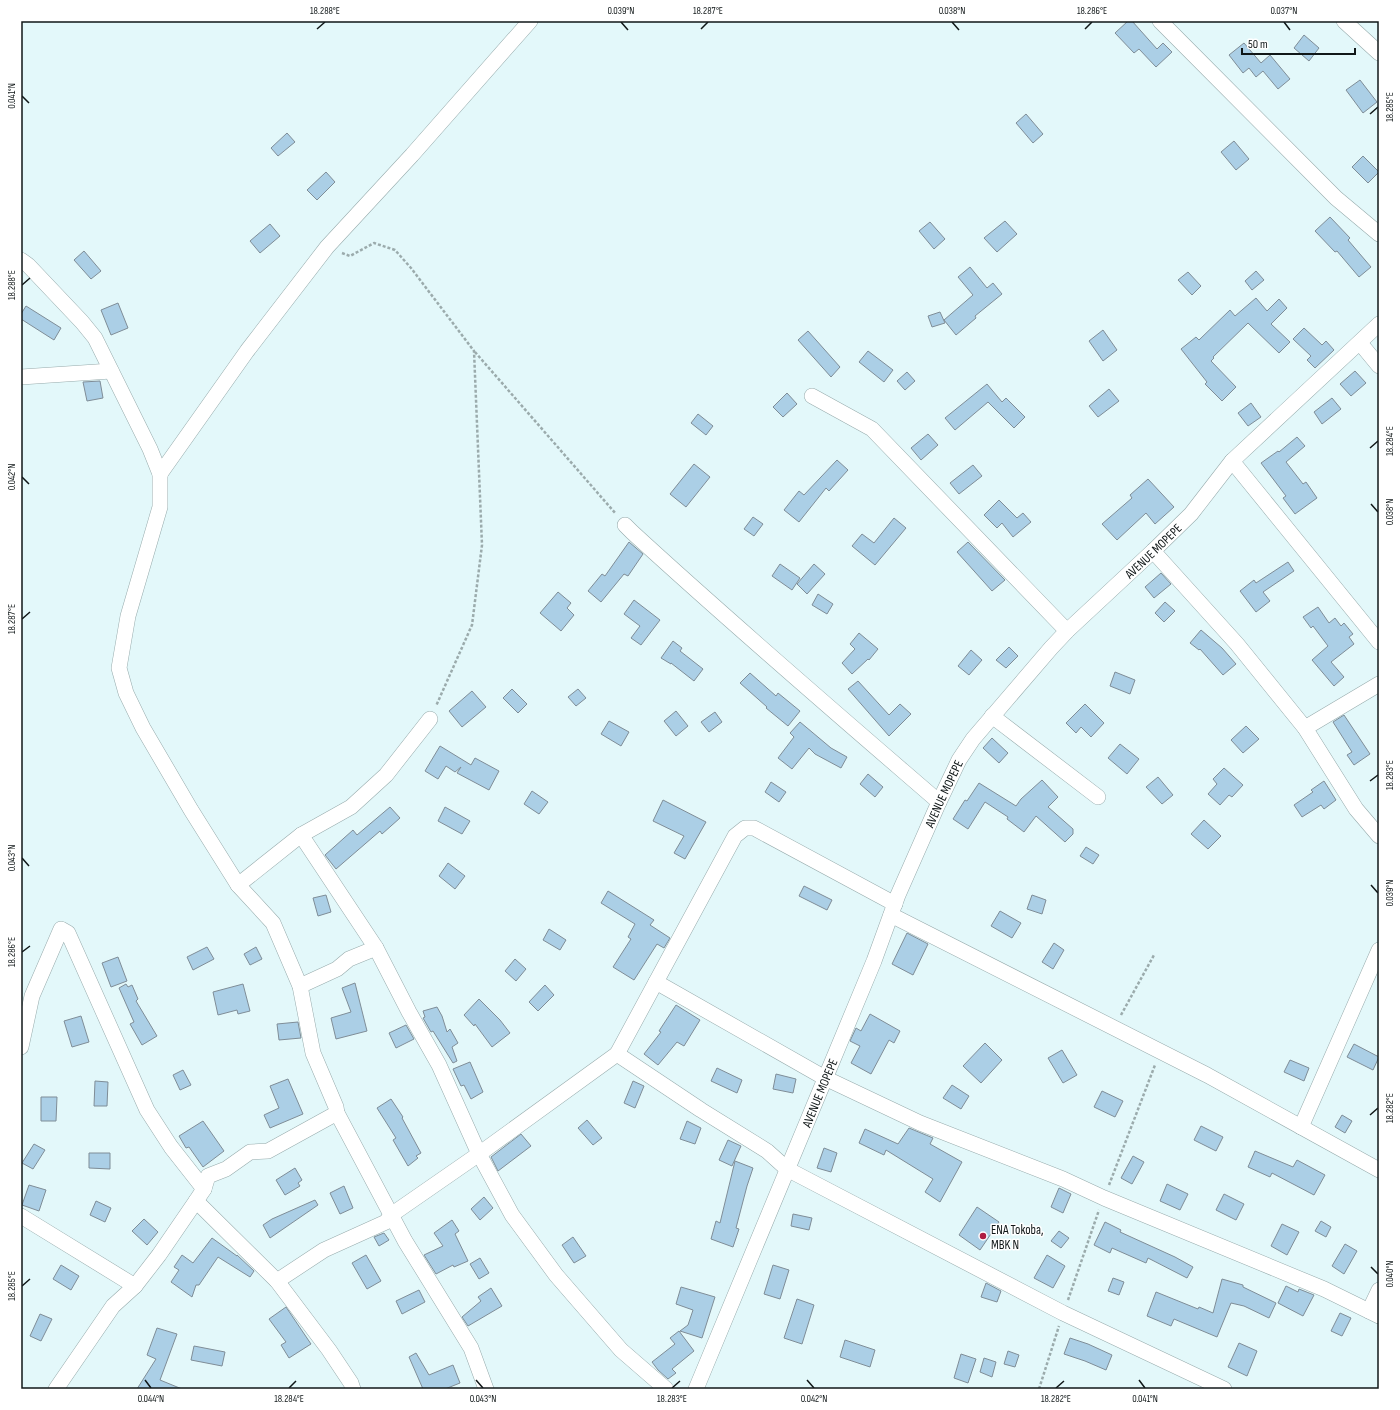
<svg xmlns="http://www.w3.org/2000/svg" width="1400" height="1410" viewBox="0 0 1400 1410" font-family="'Sofia Sans Condensed',sans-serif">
  <rect width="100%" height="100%" fill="#e3f8fa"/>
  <!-- building -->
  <path fill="#abcfe6" stroke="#7f8d97" d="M1128 21H1132L1157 49 1163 43 1172 52 1156 67 1139 49 1134 53 1115 33Z
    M1304 35 1319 48 1309 61 1294 48Z
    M1244 43 1261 63 1270 55 1290 79 1278 89 1263 71 1256 77 1249 68 1243 73 1229 55Z
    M1360 80 1377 102 1363 113 1346 90Z
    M1026 114 1043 134 1033 143 1016 123Z
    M287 133 295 142 278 156 271 148Z
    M1234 141 1249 159 1236 170 1221 152Z
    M1363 156 1379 172 1368 183 1352 167Z
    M326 172 335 182 317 200 307 190Z
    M1330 217 1350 238 1348 240 1371 267 1359 277 1337 251 1335 252 1315 231Z
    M1005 221 1017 234 997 252 984 238Z
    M930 222 945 239 934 249 919 231Z
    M270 224 280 236 260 253 250 241Z
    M84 251 101 271 91 279 74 260Z
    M970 267 987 288 993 283 1002 294 975 316 976 318 956 335 944 320 973 295 958 277Z
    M1256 271 1264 280 1252 290 1245 281Z
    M1188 272 1201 286 1192 295 1178 280Z
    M1256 298 1267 311 1279 299 1287 308 1271 324 1290 342 1279 353 1248 323 1213 357 1214 358 1211 361 1236 387 1222 401 1205 384 1207 382 1181 349 1196 337 1199 340 1230 310 1235 316Z
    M118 303 128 328 111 335 101 310Z
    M26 306 61 328 54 340 21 319V314Z
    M940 312 945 323 932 327 928 316Z
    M1304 328 1322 345 1326 341 1334 350 1315 368 1307 360 1311 356 1293 339Z
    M1103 330 1117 350 1103 361 1089 341Z
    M808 331 840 367 831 377 798 340Z
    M868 351 893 370 884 382 859 362Z
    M1355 371 1366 383 1351 396 1340 384Z
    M907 372 915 381 905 390 897 381Z
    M100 381 103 398 87 401 83 382Z
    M987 384 1002 402 1006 398 1025 417 1014 428 988 402 955 430 945 418Z
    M1109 389 1119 401 1098 417 1089 406Z
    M787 393 797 404 783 417 773 407Z
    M1332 398 1341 409 1322 424 1314 412Z
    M1251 403 1261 417 1248 426 1238 413Z
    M698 414 713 426 706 435 691 423Z
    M928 434 938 445 921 460 911 448Z
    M1297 437 1305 446 1286 462 1303 484 1306 482 1317 498 1295 514 1283 498 1286 496 1261 463 1278 451 1279 452Z
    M837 460 848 470 829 491 826 488 799 522 784 510 799 491 804 495Z
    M694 464 710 477 686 507 670 494Z
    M973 465 982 476 959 494 950 483Z
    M1148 479 1174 507 1155 524 1146 513 1117 540 1102 524 1132 498 1130 495Z
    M999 500 1017 518 1023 513 1031 522 1013 537 1002 523 997 528 984 515Z
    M753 517 763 524 754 536 744 529Z
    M894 518 906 528 875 565 852 546 862 534 874 543Z
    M629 542 643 554 628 576 624 574 601 602 588 591 602 574 605 576Z
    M968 542 1005 580 992 591 957 552Z
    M1288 562 1294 571 1263 592 1270 601 1256 612 1240 591 1254 580 1256 583Z
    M780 564 800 578 792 590 772 576Z
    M814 564 825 574 807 594 797 584Z
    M1161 573 1171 584 1154 598 1145 587Z
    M558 592 571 603 567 608 574 615 561 631 540 613Z
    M818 594 833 604 827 614 812 605Z
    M634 600 660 620 641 645 631 638 640 626 624 614Z
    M1165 602 1175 611 1164 622 1155 613Z
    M1318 607 1329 623 1335 618 1341 626 1344 623 1353 634 1349 637 1354 644 1331 662 1344 677 1334 686 1312 660 1328 646 1313 626 1311 628 1303 617Z
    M1201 630 1222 648 1236 664 1223 675 1200 649 1199 650 1190 643Z
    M859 633 878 649 869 660 868 659 852 674 842 663 855 649 850 644Z
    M673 641 682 648 680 651 703 669 694 681 671 663V664L661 658Z
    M1009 647 1018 656 1006 668 996 660Z
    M971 650 982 660 969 675 958 666Z
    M1115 672 1135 680 1130 694 1110 686Z
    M750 673 776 696 778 693 800 711 788 726 766 708 767 707 740 683Z
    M858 681 889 715 900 704 911 714 889 736 848 689Z
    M512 689 527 704 518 713 503 698Z
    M578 689 586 698 576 706 568 697Z
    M472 691 486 707 462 727 449 711Z
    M1085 704 1104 723 1091 737 1081 727 1076 733 1066 723Z
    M676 711 688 726 676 736 664 721Z
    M715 712 722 722 709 732 701 722Z
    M1344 715 1370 754 1354 765 1347 755 1352 752 1333 722Z
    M609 721 629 732 621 746 601 734Z
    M800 722 831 748 847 757 841 768 815 754 809 748 792 769 778 758 794 737 790 733Z
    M1246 726 1259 739 1243 753 1231 740Z
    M992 738 1008 753 999 763 983 748Z
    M1120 744 1139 759 1127 774 1108 758Z
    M440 746 471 765 475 758 499 771 489 790 457 773 461 767 455 772 446 766 438 779 425 771Z
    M1224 768 1243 785 1232 797 1229 795 1220 805 1208 794 1217 784 1213 779Z
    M868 774 883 787 875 797 860 784Z
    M1158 777 1173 795 1162 804 1146 787Z
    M1042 780 1058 797 1048 807 1073 829V834L1065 842 1036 816 1024 832 1007 819 1008 817 985 802 968 829 953 819 965 800 967 801 979 783 1016 806 1021 799Z
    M1324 781 1336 800 1324 809 1321 805 1302 817 1294 805 1313 792 1311 790Z
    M771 782 786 792 779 802 765 792Z
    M532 791 548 802 539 814 524 804Z
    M663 800 706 822 685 859 674 853 684 836 653 821Z
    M390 807 400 818 382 834 380 831 336 869 325 855 353 830 357 835Z
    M445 807 470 821 462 834 438 821Z
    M1204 820 1221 836 1208 849 1191 834Z
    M1086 847 1099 855 1093 864 1080 856Z
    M448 863 465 876 455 889 439 876Z
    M804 886 832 900 827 910 799 896Z
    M608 891 654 920 650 925 670 938 664 948 657 944 634 980 613 967 631 939 628 937 635 924 601 903Z
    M326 895 331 912 318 916 313 898Z
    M1032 895 1046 900 1042 914 1027 909Z
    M1000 911 1021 923 1012 938 991 926Z
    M549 929 566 940 560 950 543 940Z
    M907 933 928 944 913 975 892 964Z
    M1054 943 1064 950 1053 969 1042 962Z
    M207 947 214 959 193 970 187 957Z
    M256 947 262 959 250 965 244 954Z
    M118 957 127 981 111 987 102 963Z
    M515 959 526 969 516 981 505 971Z
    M355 983 367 1031 336 1039 331 1018 351 1012 342 988Z
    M126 984 128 987 132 985 138 999 136 1001 157 1036 142 1045 130 1024 134 1022 119 988Z
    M243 984 250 1011 238 1014 237 1010 218 1015 213 992Z
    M545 985 554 995 538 1011 529 1002Z
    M479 999 500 1020 510 1033 492 1047 475 1024 474 1026 464 1015Z
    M676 1005 700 1020 684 1046 677 1042 658 1065 644 1054 661 1032 659 1031Z
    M437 1007 442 1016 447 1032 450 1029 458 1043 452 1047 457 1061 453 1063 433 1031 431 1032 423 1018 425 1017 423 1011Z
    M870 1014 900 1031 894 1043 889 1040 871 1074 851 1063 860 1046 850 1041 856 1028 861 1031Z
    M81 1016 89 1042 72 1047 64 1021Z
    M298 1022 301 1038 279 1040 277 1024Z
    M406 1025 414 1039 396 1048 389 1033Z
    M985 1043 1002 1060 981 1083 963 1066Z
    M1354 1044 1379 1057 1373 1070 1347 1057Z
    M1062 1050 1077 1075 1063 1083 1048 1058Z
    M1290 1060 1309 1068 1304 1081 1284 1072Z
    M470 1062 483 1092 471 1099 464 1085 461 1086 453 1069Z
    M717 1068 742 1080 737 1093 711 1081Z
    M183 1070 191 1085 180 1090 173 1075Z
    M776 1074 796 1079 793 1093 773 1089Z
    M288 1079 303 1114 270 1128 264 1115 279 1108 270 1086Z
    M95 1081 108 1082 107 1106H94Z
    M633 1081 644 1086 635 1108 624 1103Z
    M952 1085 969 1096 961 1109 943 1098Z
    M1102 1091 1123 1101 1115 1117 1094 1107Z
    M41 1097H57L56 1121H41Z
    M391 1099 403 1117 402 1118 421 1153 416 1156 418 1158 408 1166 393 1140 396 1138 377 1108Z
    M1342 1115 1352 1121 1345 1133 1335 1127Z
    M587 1120 602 1138 593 1145 578 1128Z
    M203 1121 224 1151 203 1167 189 1147 186 1148 179 1136Z
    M687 1121 701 1128 695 1144 680 1139Z
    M1201 1126 1223 1137 1216 1151 1194 1140Z
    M909 1128 933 1138 930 1144 962 1162 940 1202 925 1192 933 1179 886 1150 884 1155 859 1143 865 1129 898 1144Z
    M521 1134 531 1146 498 1171 491 1157Z
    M728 1140 741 1146 732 1166 719 1160Z
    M34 1144 45 1150 33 1169 22 1163Z
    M824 1148 837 1153 831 1172 817 1168Z
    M1255 1151 1293 1167 1297 1160 1325 1175 1314 1195 1272 1173 1270 1177 1248 1167Z
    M89 1153H110V1169L89 1168Z
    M1133 1156 1144 1162 1132 1184 1121 1178Z
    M735 1161 753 1168 747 1186 736 1228 739 1229 733 1247 711 1239 716 1221 720 1223Z
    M295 1168 302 1180 298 1183 300 1186 285 1195 276 1180Z
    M1167 1184 1188 1194 1180 1210 1160 1201Z
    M29 1185 46 1190 39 1211 22 1205Z
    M344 1186 353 1208 340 1214 330 1193Z
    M1059 1188 1071 1194 1063 1213 1051 1207Z
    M1224 1194 1244 1204 1236 1220 1216 1210Z
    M484 1197 493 1208 480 1220 471 1209Z
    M315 1200 318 1205 270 1238 263 1225 272 1219Z
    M96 1201 111 1208 105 1222 90 1215Z
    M977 1207 999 1222 980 1250 959 1235Z
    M793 1214 812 1218 809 1230 791 1226Z
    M144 1219 158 1232 147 1245 132 1231Z
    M452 1220 459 1231 455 1234 468 1261 454 1267 453 1265 436 1274 424 1255 443 1246 434 1233Z
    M1321 1221 1331 1227 1326 1237 1315 1231Z
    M1105 1222 1121 1230 1120 1232 1175 1257 1193 1267 1187 1278 1148 1258 1146 1263 1112 1248 1110 1253 1094 1245Z
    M1282 1224 1299 1232 1287 1255 1271 1246Z
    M1059 1231 1069 1238 1061 1248 1051 1241Z
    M384 1233 389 1240 379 1246 374 1237Z
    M573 1237 586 1256 574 1263 562 1245Z
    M212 1238 237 1256V1255L254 1271 250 1277 218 1257 199 1285H196L192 1297 171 1282 179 1270 174 1267 182 1255 193 1263Z
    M1345 1244 1357 1251 1344 1274 1332 1266Z
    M366 1255 381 1281 367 1289 352 1263Z
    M1047 1255 1065 1266 1053 1288 1034 1278Z
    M480 1258 489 1273 479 1279 470 1264Z
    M61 1265 79 1276 71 1290 53 1279Z
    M773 1265 789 1270 780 1299 764 1294Z
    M1113 1278 1124 1282 1119 1295 1108 1291Z
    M1222 1279 1243 1285V1287L1276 1303 1269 1318 1244 1306 1231 1303 1217 1337 1174 1319 1171 1326 1147 1316 1156 1292 1198 1309 1199 1307 1213 1313Z
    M986 1283 1001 1291 997 1302 981 1297Z
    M1286 1286 1298 1292 1299 1289 1314 1295 1303 1316 1278 1303Z
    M681 1287 715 1297 702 1338 680 1331 688 1325 693 1310 676 1304Z
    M491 1288 502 1306 468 1326 462 1317 481 1301 478 1297Z
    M419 1290 425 1302 402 1314 396 1301Z
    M797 1299 814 1305 802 1344 784 1338Z
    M286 1307 311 1344 289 1358 281 1345 286 1342 269 1319Z
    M1340 1313 1351 1318 1342 1336 1331 1331Z
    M40 1314 52 1319 41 1341 30 1336Z
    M157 1328 177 1334 160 1380 182 1389H137L156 1359 147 1355Z
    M679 1331 694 1351 672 1369 676 1373 668 1379 658 1370 652 1362 675 1344 670 1338Z
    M1070 1338 1088 1344 1112 1355 1106 1370 1085 1361 1064 1354Z
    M845 1340 875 1350 870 1367 840 1357Z
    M1239 1343 1257 1351 1247 1376 1228 1367Z
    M194 1346 225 1352 222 1366 191 1360Z
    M1008 1351 1019 1355 1015 1367 1004 1364Z
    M416 1353 429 1375 453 1365 460 1383 445 1389H423L409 1357Z
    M961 1354 976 1359 968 1383 954 1378Z
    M984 1358 996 1362 992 1377 980 1372Z"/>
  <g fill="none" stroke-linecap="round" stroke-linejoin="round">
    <!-- street casing -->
    <g stroke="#97abac" stroke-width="16">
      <g id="street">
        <path d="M1160 21 1336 198 1379 234"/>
        <path d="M1344 21 1379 53"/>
        <path d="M21 260 28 265 82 322 95 338 150 449 160 474V507L128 616 119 668 126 693 143 728 191 810 238 885 273 923 300 986 313 1053 336 1107 337 1113 405 1241 471 1348 486 1389"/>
        <path d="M1360 343 1379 366"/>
        <path d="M21 377 111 371"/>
        <path d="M812 396 872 429 1067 631"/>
        <path d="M1232 461 1379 642"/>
        <path d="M160 474 247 351 327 247 412 155 530 21"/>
        <path d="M625 525 632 532C732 624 836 713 939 802"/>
        <path d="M1153 551 1237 644 1305 728 1356 809 1379 836"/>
        <path d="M992 716 1098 797"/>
        <path d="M1305 728 1379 684"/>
        <path d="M301 835 376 948 409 1012 439 1065 479 1154 512 1215 556 1275 621 1350 666 1389"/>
        <path d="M238 885 301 835 351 807 386 775 430 719"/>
        <path d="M891 915 1207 1075 1379 1170"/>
        <path d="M656 982 825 1078 920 1123 1063 1179 1104 1198 1324 1289 1379 1316"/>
        <path d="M300 986 337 969 349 959 376 948"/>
        <path d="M21 1047 32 996 61 929 68 933 147 1110 171 1147 204 1189"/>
        <path d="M617 1054 735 836 745 828H754L895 904"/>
        <path d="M1301 1127 1379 950"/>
        <path d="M196 1201 277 1281 329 1350 351 1383 353 1389"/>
        <path d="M21 1216 135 1286"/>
        <path d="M277 1281 324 1250 386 1222 391 1215 479 1154 617 1054 701 1110 767 1151 787 1169 1063 1313 1224 1389"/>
        <path d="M1369 1311 1379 1290"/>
        <path d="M56 1389 113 1306 135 1286 159 1255 196 1201 204 1189 208 1176 226 1169 250 1152 268 1151 337 1113"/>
        <path id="s1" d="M696 1389 874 961 898 895 939 802 959 760 973 739 1051 648 1067 631 1153 551 1191 514 1232 461 1379 324"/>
      </g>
    </g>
    <!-- path -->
    <path stroke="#9babac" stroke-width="2.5" stroke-dasharray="3 2" stroke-linecap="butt" d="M342 253 350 256 374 243 395 250 411 268 474 351 482 545 472 625 436 706
      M475 352 616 514
      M1121 1015 1154 955
      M1109 1185 1155 1065
      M1068 1300 1099 1210
      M1039 1389 1059 1326"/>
    <!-- street -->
    <use href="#street" stroke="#fff" stroke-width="15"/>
  </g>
  <!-- ticks -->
  <path fill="none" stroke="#101718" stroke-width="1.5" d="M621 22 628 30M952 22 959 30M1284 22 1290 30M317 29 325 22M701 29 708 22M1085 29 1092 22M22 96 29 103M1370 114 1378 107M22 285 30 278M1370 448 1378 441M22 477 29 484M1371 504 1378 512M22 619 30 612M1370 781 1378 775M22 858 29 866M1371 885 1378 893M22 952 30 946M1370 1115 1378 1108M1371 1267 1378 1274M22 1286 30 1279M145 1380 151 1388M476 1380 483 1388M807 1380 814 1388M1139 1380 1145 1388M289 1388 296 1381M672 1388 680 1381M1056 1388 1064 1381"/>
  <!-- markers -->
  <circle fill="#af1c41" stroke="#fff" stroke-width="1.5" cx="983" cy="1236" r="4"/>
  <g text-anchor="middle" stroke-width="3" stroke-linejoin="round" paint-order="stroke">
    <!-- street labels -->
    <g font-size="13" fill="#101718" stroke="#fff">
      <text dy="5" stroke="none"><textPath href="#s1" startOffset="968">AVENUE MOPEPE</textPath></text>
      <text dy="5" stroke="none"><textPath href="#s1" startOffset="645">AVENUE MOPEPE</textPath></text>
      <text dy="5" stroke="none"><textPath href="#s1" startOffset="321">AVENUE MOPEPE</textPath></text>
    </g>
    <!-- poi labels -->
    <g font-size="13" fill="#101718" stroke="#fff" text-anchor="start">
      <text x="991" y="1234">ENA Tokoba,<tspan x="991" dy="15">MBK N</tspan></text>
    </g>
  </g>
  <!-- border -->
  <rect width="1400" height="1410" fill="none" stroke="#ffffff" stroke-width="44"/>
  <!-- scale -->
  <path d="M1242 48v6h113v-6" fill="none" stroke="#101718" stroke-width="2"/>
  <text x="1248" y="48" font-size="12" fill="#101718" stroke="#ffffff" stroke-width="3" paint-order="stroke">50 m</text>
  <rect x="22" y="22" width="1356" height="1366" fill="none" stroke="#101718" stroke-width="1.5"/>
  <g font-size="10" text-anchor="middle" fill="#101718">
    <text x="325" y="14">18.288°E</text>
    <text x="621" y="14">0.039°N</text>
    <text x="708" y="14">18.287°E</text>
    <text x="952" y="14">0.038°N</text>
    <text x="1092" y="14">18.286°E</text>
    <text x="1284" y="14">0.037°N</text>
    <text transform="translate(11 96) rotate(-90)" y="4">0.041°N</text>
    <text transform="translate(1389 107) rotate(-90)" y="4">18.285°E</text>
    <text transform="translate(11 285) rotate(-90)" y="4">18.288°E</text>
    <text transform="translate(1389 441) rotate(-90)" y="4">18.284°E</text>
    <text transform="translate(11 477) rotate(-90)" y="4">0.042°N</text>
    <text transform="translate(1389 512) rotate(-90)" y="4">0.038°N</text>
    <text transform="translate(11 619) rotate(-90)" y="4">18.287°E</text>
    <text transform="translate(1389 775) rotate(-90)" y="4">18.283°E</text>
    <text transform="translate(11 858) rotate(-90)" y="4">0.043°N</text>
    <text transform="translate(1389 893) rotate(-90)" y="4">0.039°N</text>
    <text transform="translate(11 952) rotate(-90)" y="4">18.286°E</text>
    <text transform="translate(1389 1108) rotate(-90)" y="4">18.282°E</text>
    <text transform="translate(1389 1274) rotate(-90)" y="4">0.040°N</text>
    <text transform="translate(11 1286) rotate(-90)" y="4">18.285°E</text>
    <text x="151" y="1402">0.044°N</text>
    <text x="289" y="1402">18.284°E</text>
    <text x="483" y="1402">0.043°N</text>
    <text x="672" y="1402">18.283°E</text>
    <text x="814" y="1402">0.042°N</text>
    <text x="1056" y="1402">18.282°E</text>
    <text x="1145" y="1402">0.041°N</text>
  </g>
</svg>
